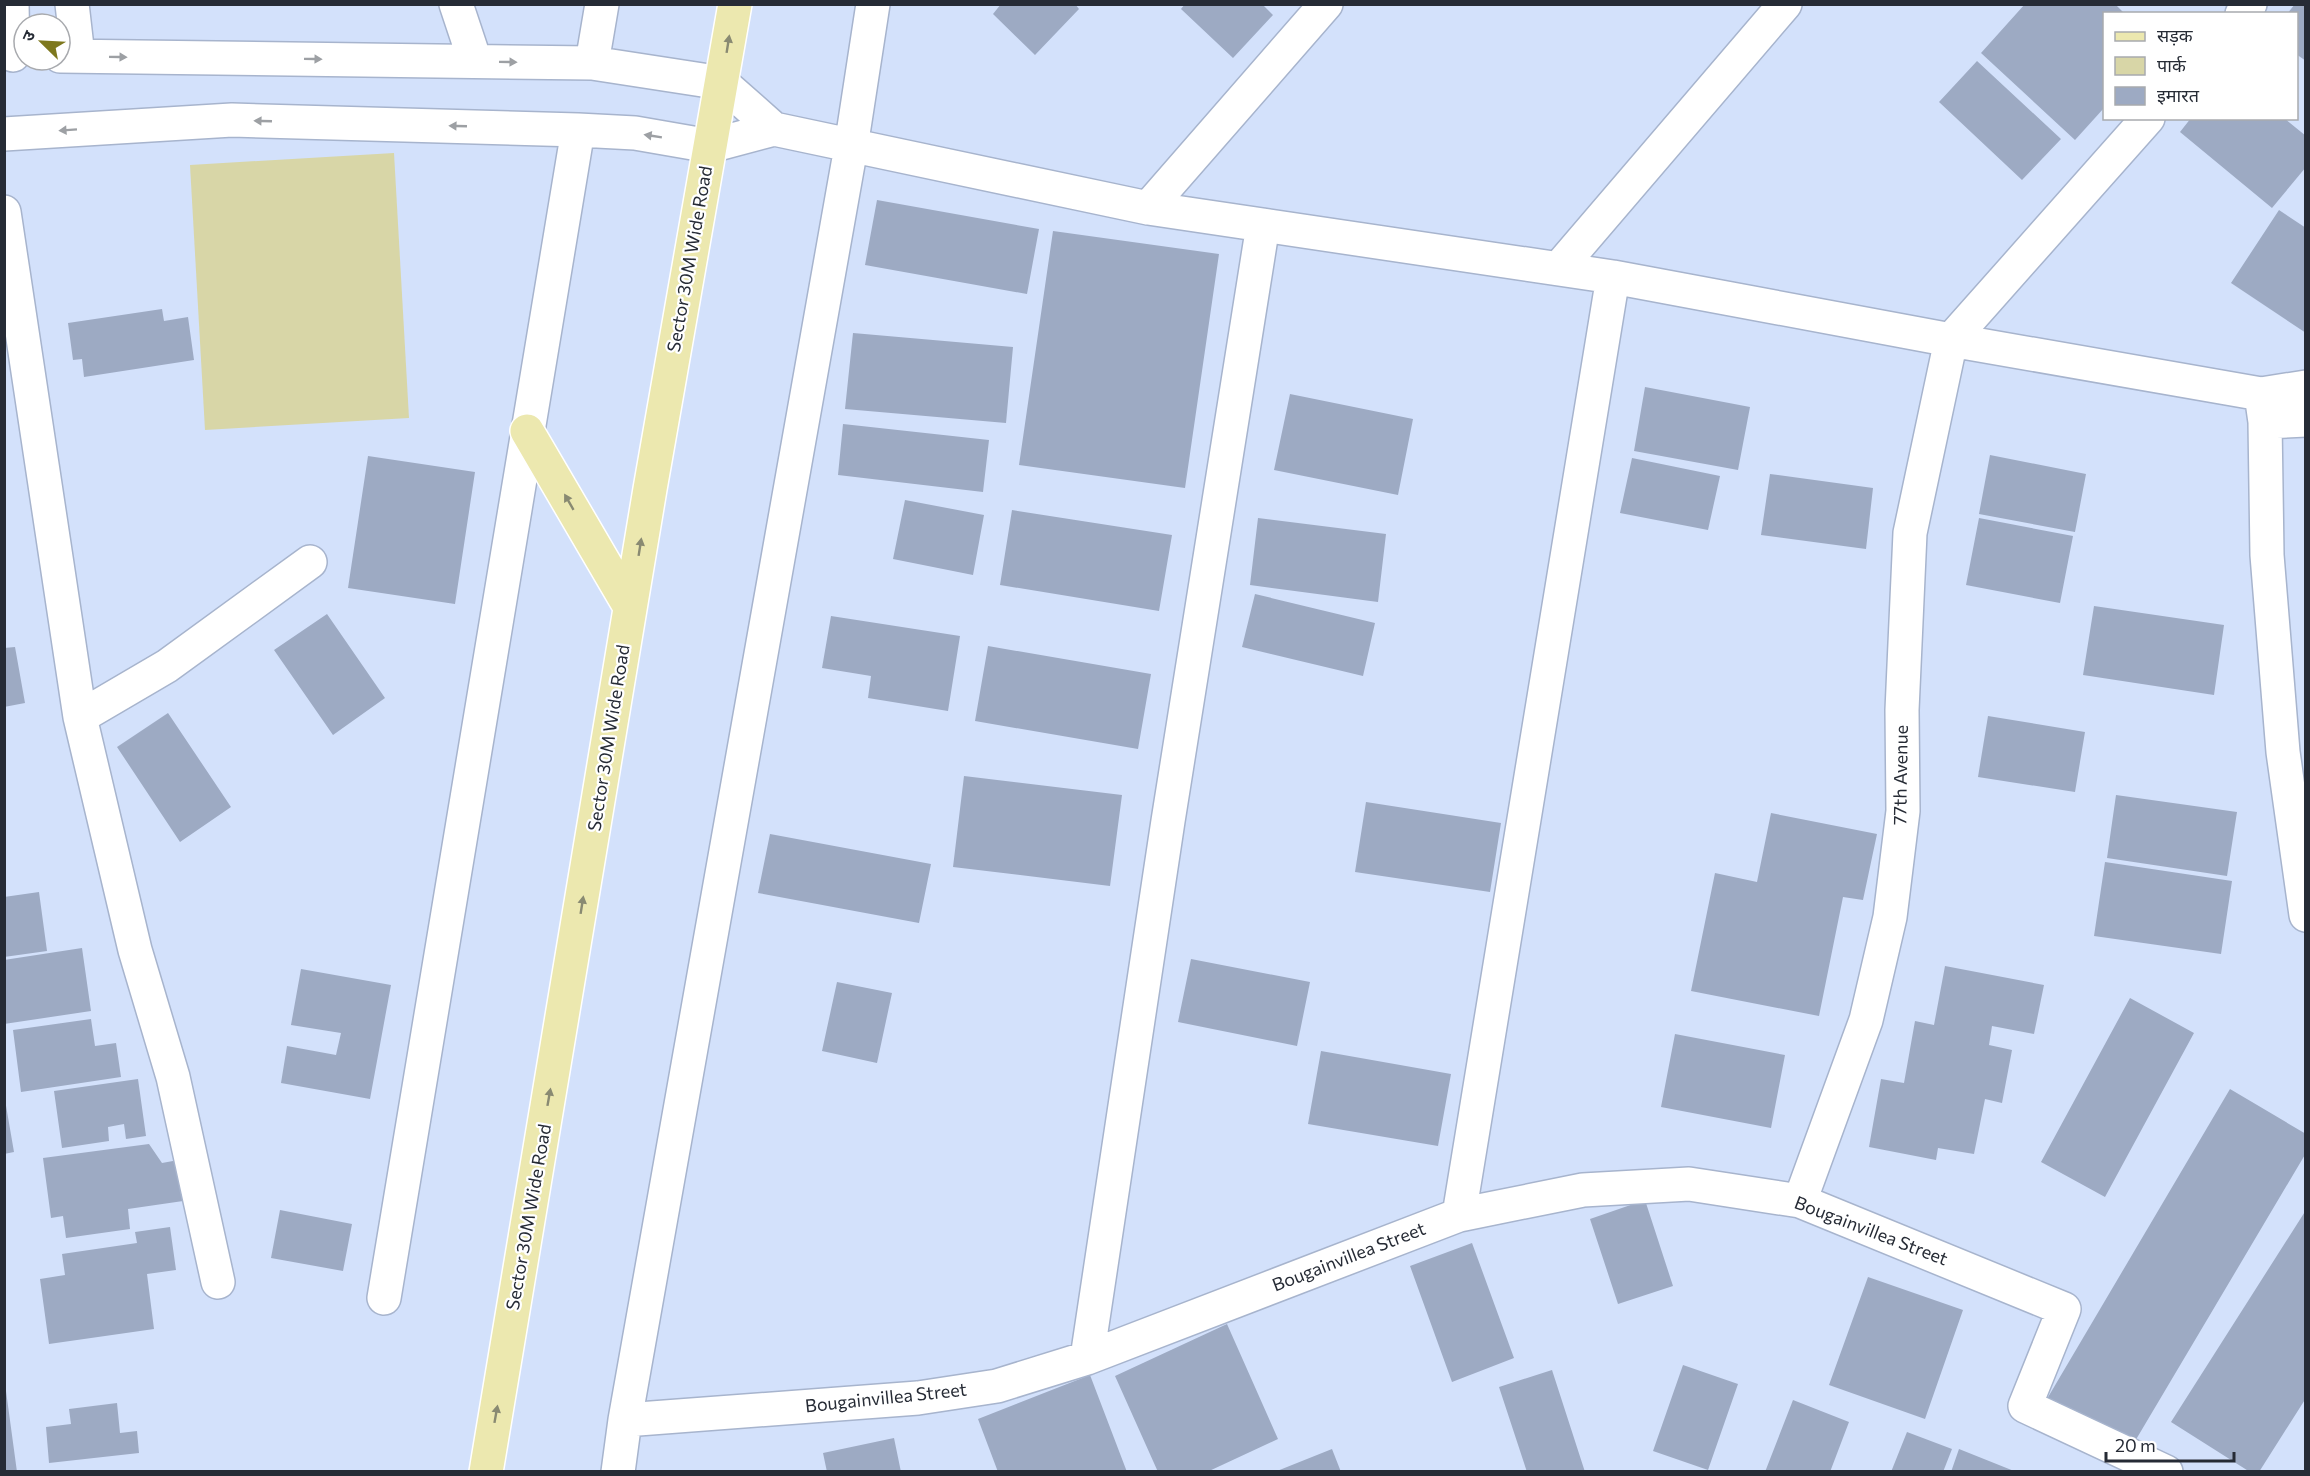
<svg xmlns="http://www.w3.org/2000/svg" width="2310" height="1476" viewBox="0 0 2310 1476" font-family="Commissioner,'Noto Sans Devanagari',sans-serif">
  <rect width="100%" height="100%" fill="#d3e1fb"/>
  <!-- green -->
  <path fill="#d8d6a7" d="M394 153 409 418 205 430 190 165Z"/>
  <!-- building -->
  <path fill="#9daac3" d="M1001 4H1075L1079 9 1035 55 993 14Z
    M1185 4H1262L1273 15 1233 58 1181 9Z
    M2025 4H2115L2125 14H2104V108L2075 140 1981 53Z
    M2295 4H2306V61L2296 54V14H2287Z
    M1977 61 2061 139 2022 180 1939 102Z
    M2191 118H2284L2306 136V167L2272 208 2180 132Z
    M877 200 1039 229 1027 294 865 265Z
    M2279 210 2306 228V333L2231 283Z
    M1053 231 1219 254 1185 488 1019 465Z
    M162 309 164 321 188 317 194 360 84 377 82 359 73 360 68 323Z
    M853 333 1013 347 1006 423 845 409Z
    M1645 387 1750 407 1738 470 1634 451Z
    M1290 394 1413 419 1398 495 1274 470Z
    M843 424 989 440 983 492 838 475Z
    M1990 455 2086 474 2075 532 1979 514Z
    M368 456 475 472 455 604 348 588Z
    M1632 458 1720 476 1708 530 1620 513Z
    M1770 474 1873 488 1866 549 1761 535Z
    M905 500 984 515 973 575 893 559Z
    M1012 510 1172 535 1159 611 1000 585Z
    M1258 518 1386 534 1378 602 1250 585Z
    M1979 518 2073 536 2060 603 1966 585Z
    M1255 594 1375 623 1363 676 1242 647Z
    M2094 606 2224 625 2214 695 2083 675Z
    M327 614 385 698 333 735 274 650Z
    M831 616 960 636 948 711 868 698 871 676 822 668Z
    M988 646 1151 674 1138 749 975 721Z
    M15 647 25 703 4 707V648Z
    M168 713 231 807 180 842 117 747Z
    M1988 716 2085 732 2075 792 1978 777Z
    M964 776 1122 795 1110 886 953 867Z
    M2116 795 2237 812 2227 876 2107 858Z
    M1366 802 1501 823 1490 892 1355 872Z
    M1771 813 1877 834 1863 900 1843 897 1819 1016 1691 991 1715 873 1757 882Z
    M770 834 931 864 919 923 758 893Z
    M2105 862 2232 881 2221 954 2094 936Z
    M39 892 47 951 4 957V897Z
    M82 948 91 1011 4 1024V960Z
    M1191 959 1310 982 1297 1046 1178 1022Z
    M1945 966 2044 985 2034 1034 1992 1026 1989 1045 2012 1050 2002 1103 1985 1099 1974 1154 1938 1148 1936 1160 1869 1147 1881 1079 1904 1083 1915 1021 1934 1025Z
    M301 969 391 985 370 1099 281 1083 287 1046 336 1055 341 1033 291 1025Z
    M837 982 892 993 877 1063 822 1051Z
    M2130 998 2194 1033 2105 1197 2041 1162Z
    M91 1019 95 1046 116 1043 121 1077 21 1092 13 1030Z
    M1675 1034 1785 1055 1771 1128 1661 1107Z
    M1321 1051 1451 1074 1438 1146 1308 1124Z
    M138 1079 146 1136 126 1139 124 1124 108 1127 109 1141 62 1148 54 1091Z
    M2230 1089 2306 1134V1153L2128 1453 2044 1404Z
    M4 1094 14 1152 4 1154Z
    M149 1144 162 1163 184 1159 190 1200 128 1209 130 1229 66 1238 63 1216 51 1218 43 1158Z
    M1645 1200 1673 1286 1618 1304 1590 1219Z
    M280 1210 352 1224 343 1271 271 1258Z
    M2306 1210V1398L2259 1472H2250L2171 1422Z
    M170 1227 176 1270 147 1274 154 1329 49 1344 40 1279 65 1275 62 1254 137 1243 135 1232Z
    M1472 1243 1514 1358 1452 1382 1410 1266Z
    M1868 1277 1963 1310 1925 1419 1829 1385Z
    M1227 1324 1278 1439 1207 1472H1158L1115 1376Z
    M1683 1365 1738 1384 1708 1470 1653 1451Z
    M1552 1370 1585 1472H1527L1499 1387Z
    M1090 1375 1127 1472H998L978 1419Z
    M4 1391H6L17 1472H4Z
    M1793 1400 1849 1422 1830 1472H1765Z
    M117 1403 120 1433 137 1431 139 1453 49 1463 46 1427 71 1424 69 1409Z
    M1907 1432 1952 1449 1943 1472H1891Z
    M894 1438 901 1472H827L823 1453Z
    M1332 1449 1341 1472H1277V1471Z
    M1959 1449 2014 1471V1472H1951Z"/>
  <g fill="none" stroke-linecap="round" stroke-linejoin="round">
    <!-- minor casing -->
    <g stroke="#a7b4cd" stroke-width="36">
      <path id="minor" d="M12 4 13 55
        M72 4 78 56
        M456 4 475 61
        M2242 14 2250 4
        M60 56 592 63 722 83 774 129
        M592 63 602 4
        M4 134 232 120 578 130 635 133 710 146 774 129 1148 208 1613 277 1951 340 2261 394 2306 387
        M1148 208 1326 4
        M4 212 80 717 135 950 173 1077 218 1282
        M1559 268 1785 4
        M2261 394 2265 422 2267 555 2283 752 2306 915
        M2265 422 2306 420
        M80 717 167 666 310 562
        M1800 1201 1866 1020 1890 917 1903 811 1902 710 1910 533 1951 340 2148 118
        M1459 1215 1613 277
        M384 1298 578 130
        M1087 1358 1168 821 1263 225
        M625 1420 918 1398 997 1386 1087 1358 1459 1215 1583 1190 1689 1184 1800 1201 2064 1309 2025 1406 2166 1472
        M618 1472 625 1420 851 147 873 4"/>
    </g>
    <!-- major casing -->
    <g stroke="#fff" stroke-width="36">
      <path id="major" d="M527 431 630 607
        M486 1472 650 489 735 4"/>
    </g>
    <!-- minor -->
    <use href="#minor" stroke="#fff" stroke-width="33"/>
    <!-- major -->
    <use href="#major" stroke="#ece8af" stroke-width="33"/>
  </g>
  <!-- one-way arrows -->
  <defs><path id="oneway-solid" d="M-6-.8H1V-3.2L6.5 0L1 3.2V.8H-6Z" transform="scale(1.5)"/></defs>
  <g fill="#898a72">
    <use href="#oneway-solid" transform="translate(728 44) rotate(-81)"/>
    <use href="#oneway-solid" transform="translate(569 502) rotate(-120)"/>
    <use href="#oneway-solid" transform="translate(640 547) rotate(-81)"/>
    <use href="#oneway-solid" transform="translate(582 905) rotate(-81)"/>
    <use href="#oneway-solid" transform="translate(549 1097) rotate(-80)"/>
    <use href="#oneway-solid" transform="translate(496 1414) rotate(-80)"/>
  </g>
  <g fill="#9da0a4">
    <use href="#oneway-solid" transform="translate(118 57) rotate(1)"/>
    <use href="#oneway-solid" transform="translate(313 59) rotate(1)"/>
    <use href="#oneway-solid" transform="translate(508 62) rotate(1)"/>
    <use href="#oneway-solid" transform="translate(263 121) rotate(-178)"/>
    <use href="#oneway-solid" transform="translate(458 126) rotate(-178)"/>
    <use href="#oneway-solid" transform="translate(68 130) rotate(176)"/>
    <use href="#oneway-solid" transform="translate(653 136) rotate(-171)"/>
  </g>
  <g text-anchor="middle" stroke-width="4.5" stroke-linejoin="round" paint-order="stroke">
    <!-- street labels -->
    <g font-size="18" fill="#262b35" stroke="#fff">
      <text transform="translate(690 259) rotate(-80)" y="6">Sector 30M Wide Road</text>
      <text transform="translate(609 738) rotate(-81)" y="6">Sector 30M Wide Road</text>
      <text transform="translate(1901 775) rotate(-89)" y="6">77th Avenue</text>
      <text transform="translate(529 1217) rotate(-80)" y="6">Sector 30M Wide Road</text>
      <text transform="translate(1871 1231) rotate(21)" y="6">Bougainvillea Street</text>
      <text transform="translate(1349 1257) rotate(-21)" y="6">Bougainvillea Street</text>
      <text transform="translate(886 1398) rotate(-6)" y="6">Bougainvillea Street</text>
    </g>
  </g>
  <!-- border -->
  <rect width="2310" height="1476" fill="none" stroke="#262b35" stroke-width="12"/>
  <!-- legend -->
  <rect x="2103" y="12" width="195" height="108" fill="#ffffff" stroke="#a8aaae" stroke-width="1.5"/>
  <rect x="2115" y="32" width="30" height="9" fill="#ece8af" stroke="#a8aaae" stroke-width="1.5"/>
  <text x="2157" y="42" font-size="18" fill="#262b35">सड़क</text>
  <rect x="2115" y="57" width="30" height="18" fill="#d8d6a7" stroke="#a8aaae" stroke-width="1.5"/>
  <text x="2157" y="72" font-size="18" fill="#262b35">पार्क</text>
  <rect x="2115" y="87" width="30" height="18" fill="#9daac3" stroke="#a8aaae" stroke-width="1.5"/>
  <text x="2157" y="102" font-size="18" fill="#262b35">इमारत</text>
  <!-- north arrow -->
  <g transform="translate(42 42) rotate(294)"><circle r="28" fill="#ffffff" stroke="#a8aaae" stroke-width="1.5"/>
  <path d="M0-4.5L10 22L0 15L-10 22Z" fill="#7e781e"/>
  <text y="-9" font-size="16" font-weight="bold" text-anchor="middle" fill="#262b35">उ</text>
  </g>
  <!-- scale -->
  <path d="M2106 1452v9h128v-9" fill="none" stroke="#262b35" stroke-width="3"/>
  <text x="2115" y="1452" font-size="18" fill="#262b35" stroke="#ffffff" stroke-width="4.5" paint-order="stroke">20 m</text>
</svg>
